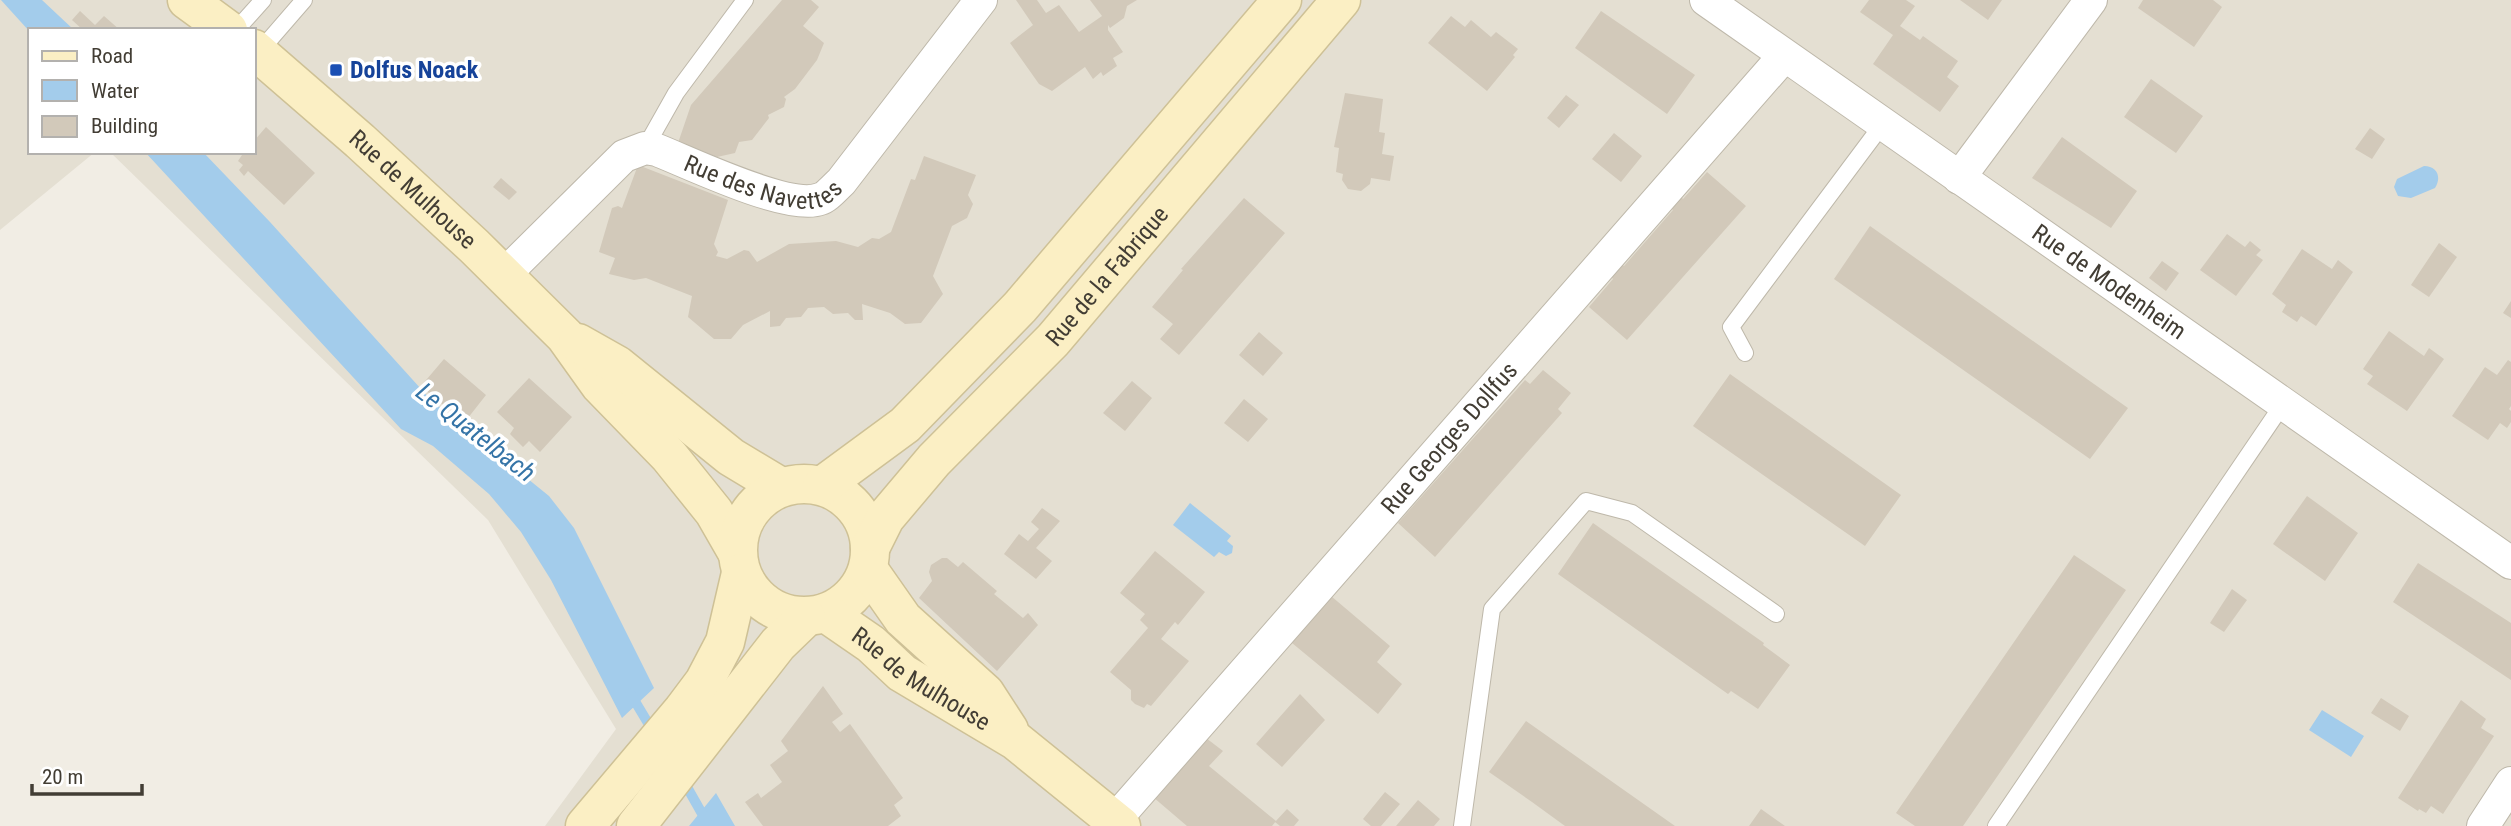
<svg xmlns="http://www.w3.org/2000/svg" width="2511" height="826" viewBox="0 0 2511 826" font-family="'Roboto Condensed',sans-serif">
  <rect width="100%" height="100%" fill="#f1ede4"/>
  <!-- residential -->
  <path fill="#e4dfd2" d="M0 0H2511V826H545L616 729 488 520 110 152H254V30H30V152H95L0 230Z"/>
  <!-- water -->
  <path fill="#a3cceb" d="M1 0H42L74 30H30V32Z
    M145 152H203L270 222 431 400 549 496 574 528 654 688 622 718 551 580 521 532 489 494 433 446 401 429Z
    M2424 166C2437 166 2442 177 2435 188L2411 198 2398 196 2394 187 2397 179Z
    M1190 503 1231 536 1227 541 1233 546 1232 553 1226 556 1219 552 1214 557 1173 525Z
    M2322 710 2364 736 2351 757 2309 730Z
    M716 793 735 826H689Z"/>
  <g fill="none" stroke-linecap="round" stroke-linejoin="round">
    <!-- stream -->
    <path stroke="#a3cceb" stroke-width="10" d="M630 693 654 733
      M683 780 709 826"/>
  </g>
  <!-- building -->
  <path fill="#d2c9ba" d="M782 0H811L819 7 803 26 824 43 817 60 795 89 784 97 786 99 784 107 768 115 769 118 752 140 739 142 735 153 717 157 678 143 691 105Z
    M1016 0H1037L1046 13 1059 5 1079 32 1102 16 1090 0H1137L1127 6 1124 18 1110 28 1108 25V30L1123 52 1113 58 1117 66 1103 76 1101 72 1093 79 1085 67 1052 91 1039 84 1010 43 1033 25Z
    M1869 0H1906L1915 6 1900 26 1920 40 1923 36 1958 61 1947 77 1959 86 1940 112 1873 64 1893 35 1860 12Z
    M1960 0H2002L1988 20Z
    M2143 0H2213L2222 7 2194 47 2138 8Z
    M80 11 95 25 104 16 120 30H83L72 20Z
    M1601 11 1695 75 1667 114 1575 48Z
    M1451 16 1465 27 1471 20 1491 37 1496 32 1518 49 1513 55 1515 57 1487 91 1428 43Z
    M2151 79 2203 116 2176 153 2124 117Z
    M1345 93 1383 99 1379 132 1385 133 1382 154 1394 156 1390 181 1371 178 1370 184 1361 191 1348 189 1342 180 1343 174 1336 172 1339 148 1334 147Z
    M1566 95 1579 105 1559 128 1547 118Z
    M266 127 315 173 284 205 248 171 244 176 239 170 243 165 238 161 244 152H254V141Z
    M2370 128 2385 139 2372 159 2355 149Z
    M1614 133 1642 156 1621 182 1592 159Z
    M2062 137 2137 191 2111 228 2032 178Z
    M924 156 976 175 968 195 973 204 967 218 952 226 933 276 943 294 921 323 905 324 890 313 862 304 863 320H855L848 313 833 314 824 307 808 308 801 317 786 318 780 326 770 327V311L743 325 731 339H714L688 317 692 296 646 278 634 280 609 274 615 258 599 252 612 208 618 206 622 208 638 165 728 200 714 244 718 252 716 256 727 259 744 250 749 251 757 262 789 244 836 241 858 247 872 238 879 239 891 232 911 179 915 180Z
    M1707 172 1746 206 1627 340 1589 307 1613 279 1611 276 1621 264 1624 266 1673 210 1671 208 1681 197 1683 199Z
    M501 178 517 192 509 200 493 187Z
    M1244 198 1285 233 1179 355 1160 339 1173 324 1152 307 1183 270 1181 269Z
    M1870 226 2128 408 2090 459 1834 279Z
    M2227 234 2245 247 2250 241 2261 250 2256 255 2263 260 2236 296 2200 270Z
    M2439 243 2457 257 2429 297 2411 285Z
    M2302 249 2332 269 2338 260 2353 272 2316 326 2301 316 2297 322 2282 312 2286 305 2272 294Z
    M2162 261 2179 273 2166 291 2149 278Z
    M2511 301V318L2503 313Z
    M2389 331 2424 356 2429 348 2444 359 2407 411 2367 384 2373 376 2363 369Z
    M1259 332 1283 353 1263 376 1239 355Z
    M444 359 486 395 464 423 421 386Z
    M2508 360 2511 362V406L2509 409 2511 411V422L2507 428 2500 423 2488 440 2452 416 2485 367 2497 375Z
    M1543 370 1571 393 1558 409 1562 413 1435 557 1398 523 1525 380 1530 384Z
    M1730 374 1901 495 1865 546 1693 426Z
    M529 378 572 417 540 452 529 441 523 447 510 434 514 428 497 412Z
    M1132 381 1152 398 1125 431 1103 413Z
    M1244 399 1268 419 1248 442 1224 423Z
    M2307 496 2358 533 2325 581 2273 544Z
    M1042 508 1060 521 1036 548 1052 561 1036 579 1004 554 1019 534 1028 541 1039 529 1031 522Z
    M1593 523 1764 643 1763 645 1790 665 1758 709 1731 691 1728 694 1558 574Z
    M1155 551 1205 592 1178 625 1175 622 1161 639 1189 661 1151 706 1147 704 1144 708 1135 704 1131 700V690L1110 672 1148 628 1140 620 1145 614 1120 593Z
    M2074 555 2126 590 1963 826H1915L1896 813Z
    M942 558H947L958 567 963 562 997 591 994 594 1023 618 1028 613 1038 625 997 671 919 598 932 581 929 572 931 565Z
    M2418 563 2511 623V680L2393 602Z
    M2232 589 2247 600 2224 632 2210 623Z
    M1331 596 1390 646 1377 662 1402 684 1378 714 1292 643Z
    M823 686 843 714 832 722 840 732 850 724 903 798 894 805 901 816 888 826H763L745 802 758 793 761 798 782 782 770 765 788 751 781 741Z
    M1300 694 1325 720 1282 767 1256 744Z
    M2381 698 2409 716 2400 731 2371 713Z
    M2461 700 2486 719 2481 728 2494 736 2443 814 2431 806 2426 813 2419 809 2418 811 2398 798Z
    M1526 721 1675 826H1565L1532 802 1489 772Z
    M1206 738 1223 751 1209 766 1276 821 1272 826H1187L1153 797Z
    M1385 792 1400 804 1381 826H1371L1363 819Z
    M1418 800 1440 819 1434 826H1396Z
    M1287 809 1299 820 1294 826H1280L1275 822Z
    M1761 809 1785 826H1749Z"/>
  <g fill="none" stroke-linecap="round" stroke-linejoin="round">
    <!-- service casing -->
    <g stroke="#beb8aa" stroke-width="18">
      <path id="service" d="M236 30 263 0
        M258 53 304 0
        M645 148 676 93 745 0
        M1745 353 1731 327 1882 125
        M1462 826 1492 609 1586 501 1632 513 1776 614
        M1996 826 2283 404"/>
    </g>
    <!-- minor casing -->
    <g stroke="#beb8aa" stroke-width="34">
      <g id="minor">
        <path id="s1" d="M1706 0 2511 563"/>
        <path d="M1959 178 2091 0"/>
        <path id="s2" d="M504 275 624 156 645 148 657 150C690 163 789 211 820 199 827 197 835 187 841 182L981 0"/>
        <path id="s3" d="M1114 821 1784 56"/>
        <path d="M2483 826 2511 783"/>
      </g>
    </g>
    <!-- secondary casing -->
    <g stroke="#cec196" stroke-width="41">
      <g id="secondary">
        <path d="M187 0 228 30"/>
        <path id="s4" d="M254 49 360 141 474 246 565 336 600 385 669 456 714 512 737 552"/>
        <path d="M578 343 617 365 731 457 781 487"/>
        <circle cx="804" cy="550" r="66"/>
        <path d="M822 486 905 425 1020 307 1282 0"/>
        <path id="s5" d="M870 548 885 518 934 460 1053 340 1341 0"/>
        <path d="M868 569 903 619 985 693 1009 730"/>
        <path id="s6" d="M826 613 871 644 902 673 1016 741 1121 826"/>
        <path d="M585 826 683 710 704 682 725 642 741 573"/>
        <path d="M636 826 778 644 806 617"/>
      </g>
    </g>
    <!-- service -->
    <use href="#service" stroke="#fff" stroke-width="16"/>
    <!-- minor -->
    <use href="#minor" stroke="#fff" stroke-width="32"/>
    <!-- secondary -->
    <use href="#secondary" stroke="#fbefc4" stroke-width="38"/>
  </g>
  <!-- markers -->
  <rect fill="#1a4fb4" stroke="#fff" stroke-width="2.5" x="329" y="63" width="14" height="14" rx="3.5"/>
  <g text-anchor="middle" stroke-width="7" stroke-linejoin="round" paint-order="stroke">
    <!-- transit labels -->
    <g font-size="24" font-weight="bold" fill="#164399" stroke="#fff" text-anchor="start">
      <text x="350" y="78">Dolfus Noack</text>
    </g>
    <!-- street labels -->
    <g font-size="24" fill="#423d34" stroke="#fff">
      <text dy="8" stroke="none"><textPath href="#s2" startOffset="317">Rue des Navettes</textPath></text>
      <text dy="8" stroke="none"><textPath href="#s4" startOffset="212">Rue de Mulhouse</textPath></text>
      <text dy="8" stroke="none"><textPath href="#s5" startOffset="362">Rue de la Fabrique</textPath></text>
      <text dy="8" stroke="none"><textPath href="#s1" startOffset="492">Rue de Modenheim</textPath></text>
      <text dy="8" stroke="none"><textPath href="#s3" startOffset="509">Rue Georges Dollfus</textPath></text>
      <text dy="8" stroke="none"><textPath href="#s6" startOffset="116">Rue de Mulhouse</textPath></text>
    </g>
    <!-- water labels -->
    <g font-size="26" font-style="italic" fill="#3574a7" stroke="#fff">
      <text transform="translate(476 432) rotate(38)" y="9">Le Quatelbach</text>
    </g>
  </g>
  <!-- legend -->
  <rect x="28" y="28" width="228" height="126" fill="#ffffff" stroke="#b3b1ae" stroke-width="2"/>
  <rect x="42" y="51" width="35" height="10" fill="#fbefc4" stroke="#b3b1ae" stroke-width="2"/>
  <text x="91" y="63" font-size="21" fill="#423d34">Road</text>
  <rect x="42" y="80" width="35" height="21" fill="#a3cceb" stroke="#b3b1ae" stroke-width="2"/>
  <text x="91" y="98" font-size="21" fill="#423d34">Water</text>
  <rect x="42" y="116" width="35" height="21" fill="#d2c9ba" stroke="#b3b1ae" stroke-width="2"/>
  <text x="91" y="133" font-size="21" fill="#423d34">Building</text>
  <!-- scale -->
  <path d="M32 784v10h110v-10" fill="none" stroke="#423d34" stroke-width="3.5"/>
  <text x="42" y="784" font-size="21" fill="#423d34" stroke="#ffffff" stroke-width="5" paint-order="stroke">20 m</text>
</svg>
